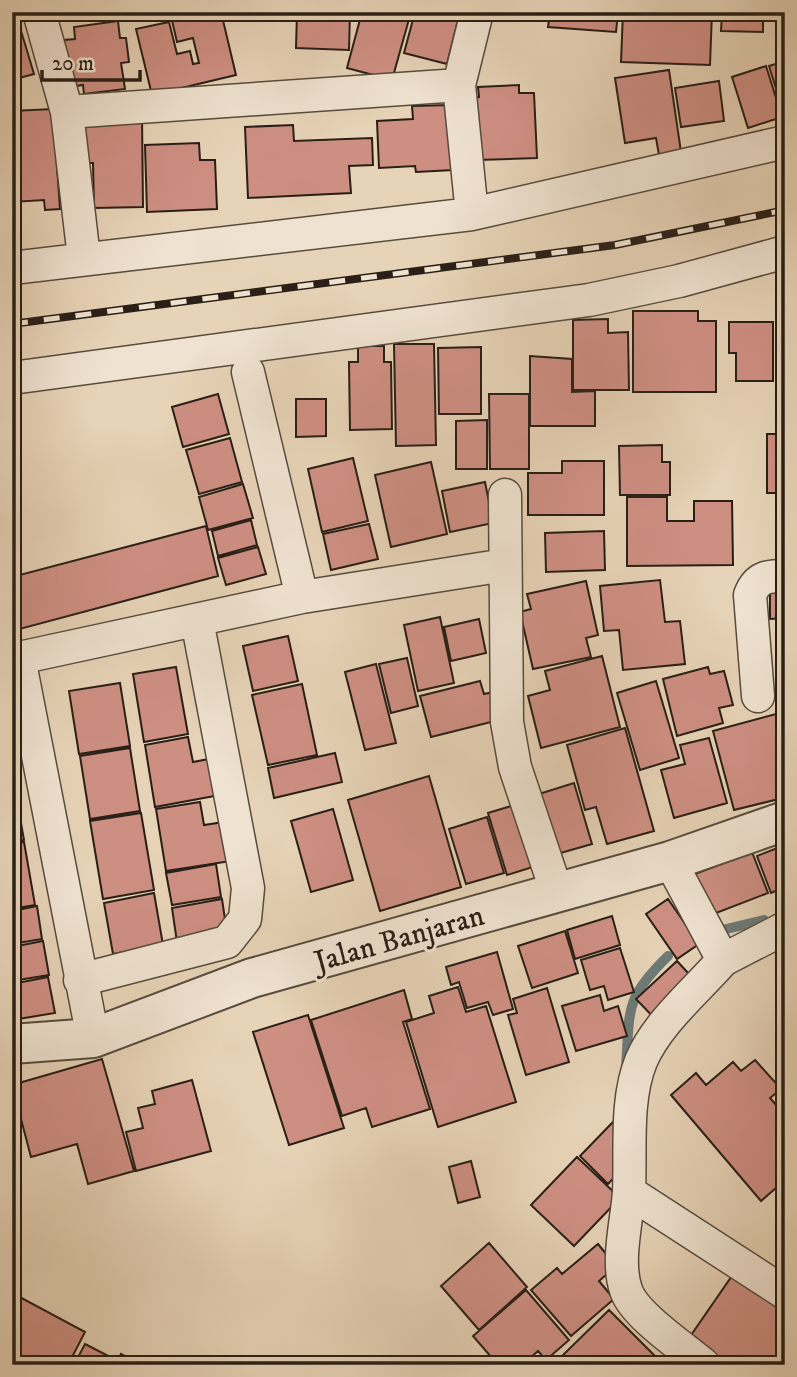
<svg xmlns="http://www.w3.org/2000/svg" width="797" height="1377" viewBox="0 0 797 1377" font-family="'IM FELL DW Pica',serif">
  <rect width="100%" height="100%" fill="#e7d3b7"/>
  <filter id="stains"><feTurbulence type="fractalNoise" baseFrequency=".00286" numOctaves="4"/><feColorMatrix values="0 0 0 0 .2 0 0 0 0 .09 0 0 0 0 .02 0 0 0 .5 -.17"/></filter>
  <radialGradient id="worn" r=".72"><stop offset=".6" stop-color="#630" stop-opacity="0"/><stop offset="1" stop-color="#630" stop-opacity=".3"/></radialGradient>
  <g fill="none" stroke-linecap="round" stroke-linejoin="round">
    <!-- stream -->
    <path stroke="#6d7a77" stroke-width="10" d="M722 930 764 920
      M626 1068C630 1009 624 999 668 956"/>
  </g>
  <!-- building -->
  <path fill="#ce8f83" stroke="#291f16" stroke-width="2" d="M162 12H221L236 75 152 95 136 29 169 22 177 54 190 51 193 64 199 63 193 38 177 42 171 16 163 18Z
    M224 12H295V16Z
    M297 12H350L349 50 296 48Z
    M362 12H411L392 80 347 68Z
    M415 12H460L447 64 404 53Z
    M550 12H618L616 32 548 27Z
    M623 12H712L710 65 621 62Z
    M722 12H763V32L721 31Z
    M118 21 120 38H126L129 62 121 63 125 89 84 94 83 85 70 87 64 40 75 39 74 27Z
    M19 24 34 74 12 80V25Z
    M785 61V118L769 66Z
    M766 66 782 117 748 128 732 77Z
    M669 70 681 152 659 155 656 138 625 143 615 78Z
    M719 81 724 121 681 127 675 88Z
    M519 85V93H534L537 158 477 160 469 98 479 97 478 87Z
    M450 105 453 170 416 172 415 166 379 168 377 121 413 119 412 106Z
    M53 109 60 209 45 210 44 200 12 202V111Z
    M142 116 143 207 94 208 93 163H84L82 117Z
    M293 125 294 141 372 138 373 165 349 166 351 193 248 198 245 127Z
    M199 143 200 160H215L217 209 147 212 145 145Z
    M633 311H698V321H716V392H633Z
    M608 319V333L628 332 629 390H573V320Z
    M729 322H773V381H736V353H729Z
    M394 344H434L436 445 396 446Z
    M358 346H384V362H391L392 429 350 430 349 362H358Z
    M481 347V414H439L438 348Z
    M530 356 572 359V392L595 391V426H530Z
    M218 394 229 434 183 447 172 407Z
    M489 394H529V469H490Z
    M296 399H326V436L296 437Z
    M487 420V469H456V421Z
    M767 434H785V493H767Z
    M230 438 242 482 199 494 186 450Z
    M662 445V462H670V495H620L619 446Z
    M353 458 368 521 322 532 308 469Z
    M562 461H604V515H528V473H562Z
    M431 462 447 534 391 547 375 475Z
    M485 482 493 523 450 532 442 491Z
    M243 484 253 518 208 530 199 497Z
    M627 497H667V521H694V501H732L733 565 627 566Z
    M251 520 257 545 218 556 212 531Z
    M369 524 378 559 331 570 323 534Z
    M206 526 218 576 12 631V577Z
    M604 531 605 570 546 572 545 533Z
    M258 547 266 574 226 585 218 558Z
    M660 580 665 622 680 621 685 664 623 670 619 630 604 631 600 586Z
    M586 581 598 635 586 638 591 657 533 669 520 612 531 609 527 594Z
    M770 591H785V618L770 619Z
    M440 617 454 683 418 691 404 625Z
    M479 619 486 653 451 661 444 627Z
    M288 636 298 681 253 691 243 646Z
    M602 656 620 727 541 748 528 696 550 690 545 671Z
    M407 658 418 706 391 713 379 664Z
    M376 664 396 743 365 750 345 672Z
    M785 665V719L776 667Z
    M176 667 188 734 144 742 133 674Z
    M708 667 710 674 724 671 733 705 719 708 723 723 677 736 663 679Z
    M480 681 484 694 493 692 499 720 431 737 420 696Z
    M656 681 679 758 640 770 617 693Z
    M120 683 130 746 79 754 69 691Z
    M302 684 317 755 268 765 252 695Z
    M780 713 785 731V766L776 769 783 798 734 810 713 731Z
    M625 728 654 831 607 844 596 807 585 810 567 745Z
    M188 737 193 762 214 758 220 795 155 807 145 745Z
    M709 738 727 803 674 818 661 770 685 764 680 745Z
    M130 748 140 811 90 819 80 756Z
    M335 753 342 782 274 798 268 768Z
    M429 776 461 887 380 911 348 800Z
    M13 778 24 840 12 842V779Z
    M574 783 592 844 557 854 539 794Z
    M200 802 204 825 224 822 231 861 166 871 156 809Z
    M521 803 539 865 507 875 488 813Z
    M333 809 353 880 311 892 291 821Z
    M141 813 154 890 103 899 90 821Z
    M487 817 504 873 466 884 449 829Z
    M24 842 35 905 12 909V844Z
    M785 845V887L771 893 757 856Z
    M752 852 768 893 711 915 695 874Z
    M216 864 221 897 172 905 166 873Z
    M154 893 163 945 113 954 104 903Z
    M222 899 227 933 177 942 172 908Z
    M668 899 699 944 677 959 646 914Z
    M37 906 42 939 12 944V911Z
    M612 916 620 945 575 959 567 930Z
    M565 931 578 973 532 988 518 946Z
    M43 941 49 975 12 981V947Z
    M620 948 634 992 608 1000 604 986 590 990 581 960Z
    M497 952 513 1009 493 1015 488 1002 467 1008 459 982 451 985 446 967Z
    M677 961 700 986 660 1024 636 999Z
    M48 977 55 1013 12 1020V984Z
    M458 987 466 1012 486 1006 516 1102 438 1127 406 1022 434 1013 429 996Z
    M547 988 569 1062 526 1075 508 1015 517 1013 513 999Z
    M404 990 412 1019 403 1022 430 1109 372 1127 366 1108 342 1116 311 1020Z
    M600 995 604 1011 618 1006 627 1036 576 1051 562 1006Z
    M308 1015 344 1128 289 1145 253 1032Z
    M102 1059 134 1171 88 1184 77 1144 31 1157 12 1085Z
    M755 1060 781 1089 770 1098 785 1115V1149L781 1152 785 1157V1180L761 1201 671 1095 696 1073 706 1085 733 1062 741 1071Z
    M192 1080 211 1151 136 1171 126 1132 143 1128 138 1108 155 1104 152 1091Z
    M613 1122 630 1138 626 1165 608 1184 580 1156Z
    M577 1157 620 1198 574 1246 531 1205Z
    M471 1161 480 1197 458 1203 449 1167Z
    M489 1243 527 1287 479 1330 441 1286Z
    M598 1244 616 1266 599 1281 614 1299 571 1336 531 1290 557 1268 562 1274Z
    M734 1273 785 1308V1365H721L687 1341Z
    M12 1278 20 1282 14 1294 85 1332 68 1365H12Z
    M526 1290 569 1340 546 1360 538 1351 522 1365H498L473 1336Z
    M609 1310 664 1365H569L561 1357Z
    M85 1344 118 1361 121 1354 142 1365H74Z"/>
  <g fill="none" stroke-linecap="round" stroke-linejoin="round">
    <!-- minor casing -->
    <g stroke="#584c3e" stroke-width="35">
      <path id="minor" d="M39 12 67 112 84 258
        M67 112 459 85
        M472 214 459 85 477 12
        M12 268 472 214 785 142
        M248 372 302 597
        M12 378 589 300 679 281 785 252
        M505 495 507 722 515 767 557 893
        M758 696 750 595C757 577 767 576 785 576
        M670 861 723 960C696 991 657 1023 641 1061 625 1101 631 1150 629 1192L785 1293
        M723 960 785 928
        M80 980 227 942 245 919 248 888 197 620
        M93 1038 19 658 302 597 505 565
        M629 1192C627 1221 616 1261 626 1290 634 1315 683 1347 704 1365"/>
    </g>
    <!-- tertiary casing -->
    <g stroke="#584c3e" stroke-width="42">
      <path id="tertiary" d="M12 1044 93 1038 252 978 670 861 785 821"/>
    </g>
    <!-- minor -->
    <use href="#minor" stroke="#efe2d0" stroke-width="32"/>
    <!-- tertiary -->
    <use href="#tertiary" stroke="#efe2d0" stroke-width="38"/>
    <!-- rail casing -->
    <g stroke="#291f16" stroke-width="8">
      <path id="rail" d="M12 324 615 245 785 210"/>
    </g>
    <!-- rail -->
    <use href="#rail" stroke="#efe2d0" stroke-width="5" stroke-dasharray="16" stroke-linecap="butt"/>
  </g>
  <g text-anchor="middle" stroke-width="6" stroke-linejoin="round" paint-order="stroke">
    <!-- street labels -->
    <g font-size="30" fill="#291f16" stroke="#efe2d0">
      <text transform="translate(399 938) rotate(-16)" y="10">Jalan Banjaran</text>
    </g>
  </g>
  <!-- margin -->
  <rect width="797" height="1377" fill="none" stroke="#e7d3b7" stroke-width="42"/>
  <rect x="14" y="14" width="769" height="1349" fill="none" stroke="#291f16" stroke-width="3.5"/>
  <rect x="21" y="21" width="755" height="1335" fill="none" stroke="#291f16" stroke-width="2"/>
  <!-- scale -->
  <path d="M42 70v10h98v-10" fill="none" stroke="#291f16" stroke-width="3.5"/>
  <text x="52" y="70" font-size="21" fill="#291f16" stroke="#efe2d0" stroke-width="5" paint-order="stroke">20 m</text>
  <rect width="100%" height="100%" filter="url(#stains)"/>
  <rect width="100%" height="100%" fill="url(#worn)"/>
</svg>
